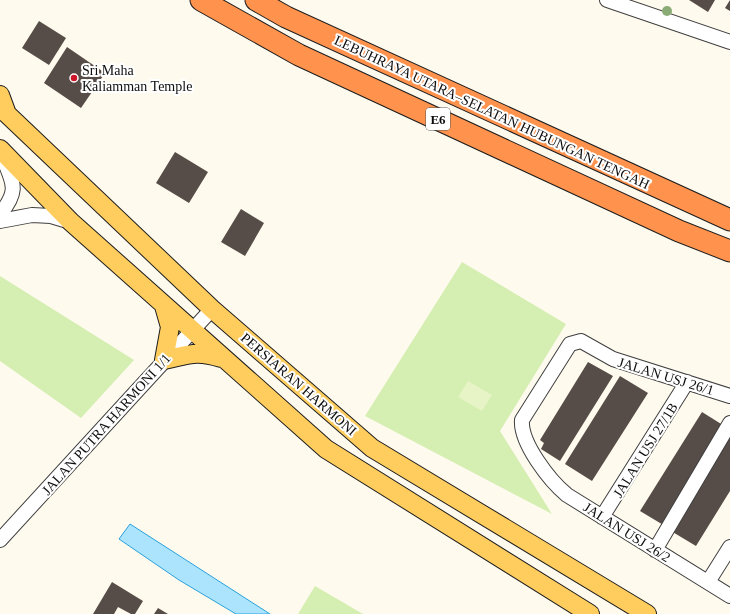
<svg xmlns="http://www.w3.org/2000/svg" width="730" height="614" viewBox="0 0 730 614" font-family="Georgia,serif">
  <rect width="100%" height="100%" fill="#fffaee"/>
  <!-- green -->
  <path fill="#d5eeb2" d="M462 262 566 324 500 431 552 514 365 416Z
    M0 276 134 360 81 418 0 361Z
    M315 586 363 614H298Z"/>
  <!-- pitch -->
  <path fill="#e7f4c5" d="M468 381 492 395 482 411 458 397Z"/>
  <!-- water -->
  <path fill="#ace4fd" stroke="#2aa1dc" d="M130 524 270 614H236L179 580 119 539Z"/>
  <!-- building -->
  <path fill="#574d48" d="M689 0H715L708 12Z
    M730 0V11L725 8Z
    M39 21 66 38 49 65 22 48Z
    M67 47 105 73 81 108 44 83Z
    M175 152 208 172 189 203 156 183Z
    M241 209 264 223 245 256 221 242Z
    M588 362 613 376 560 461 541 449 544 443 540 440Z
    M620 376 648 393 592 481 565 464Z
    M702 412 726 427 665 526 640 511Z
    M730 435V491L696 546 671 531Z
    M112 582 143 601 135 614H131L118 607 114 614H93Z
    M158 608 168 614H154Z"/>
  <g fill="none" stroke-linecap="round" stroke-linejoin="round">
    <!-- minor casing -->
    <g stroke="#404040" stroke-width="16">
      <path id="minor" d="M607 0 730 42
        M0 214C21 189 12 182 2 155
        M0 221 32 215 51 216 71 222
        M730 396 613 359 581 341 570 344 522 420C520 443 550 481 567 495L730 596
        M602 517 687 382
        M0 540 212 309
        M655 550 730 423
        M708 582 730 547"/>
    </g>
    <!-- major casing -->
    <g stroke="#1e1e1e" stroke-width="20">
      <path id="major" d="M0 95 7 114 212 309 372 448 647 614
        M0 149 71 222 326 449 590 614
        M164 306 170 327 164 360C189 355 195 350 221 358"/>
    </g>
    <!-- highway casing -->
    <g stroke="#1e1e1e" stroke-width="23">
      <path id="highway" d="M201 0 299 55 679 231 730 251
        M256 0 286 17 730 220"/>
    </g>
    <!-- minor -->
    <use href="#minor" stroke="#fff" stroke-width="14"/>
    <!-- major -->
    <use href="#major" stroke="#ffcd5e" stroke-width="18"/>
    <!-- highway -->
    <use href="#highway" stroke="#ff924c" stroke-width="21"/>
  </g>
  <!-- trees -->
  <circle fill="#8cac77" cx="667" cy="11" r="5"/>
  <!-- markers -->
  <circle fill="#cd162a" stroke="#fff" stroke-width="1.5" cx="74" cy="78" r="4"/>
  <g text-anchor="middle" stroke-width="4" stroke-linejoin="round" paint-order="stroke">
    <!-- shield labels -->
    <rect fill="#fff" stroke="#565656" stroke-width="1" x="426" y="108" width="24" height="22" rx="3"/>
    <g font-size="13" font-weight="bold" fill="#0d0d0d">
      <text x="438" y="124">E6</text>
    </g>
    <!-- poi labels -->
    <g font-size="14" fill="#0d0d0d" stroke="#fff" text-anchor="start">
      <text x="82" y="75">Sri Maha<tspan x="82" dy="16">Kaliamman Temple</tspan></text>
    </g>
    <!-- street labels -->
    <g font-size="14" fill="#0d0d0d" stroke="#fff">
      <text transform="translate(492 112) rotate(25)" y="5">LEBUHRAYA UTARA–SELATAN HUBUNGAN TENGAH</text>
      <text transform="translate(666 376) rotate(17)" y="5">JALAN USJ 26/1</text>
      <text transform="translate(299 384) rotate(41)" y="5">PERSIARAN HARMONI</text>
      <text transform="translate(106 424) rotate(-48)" y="5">JALAN PUTRA HARMONI 1/1</text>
      <text transform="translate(645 450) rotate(-58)" y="5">JALAN USJ 27/1B</text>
      <text transform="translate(627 532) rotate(32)" y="5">JALAN USJ 26/2</text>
    </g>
  </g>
</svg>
